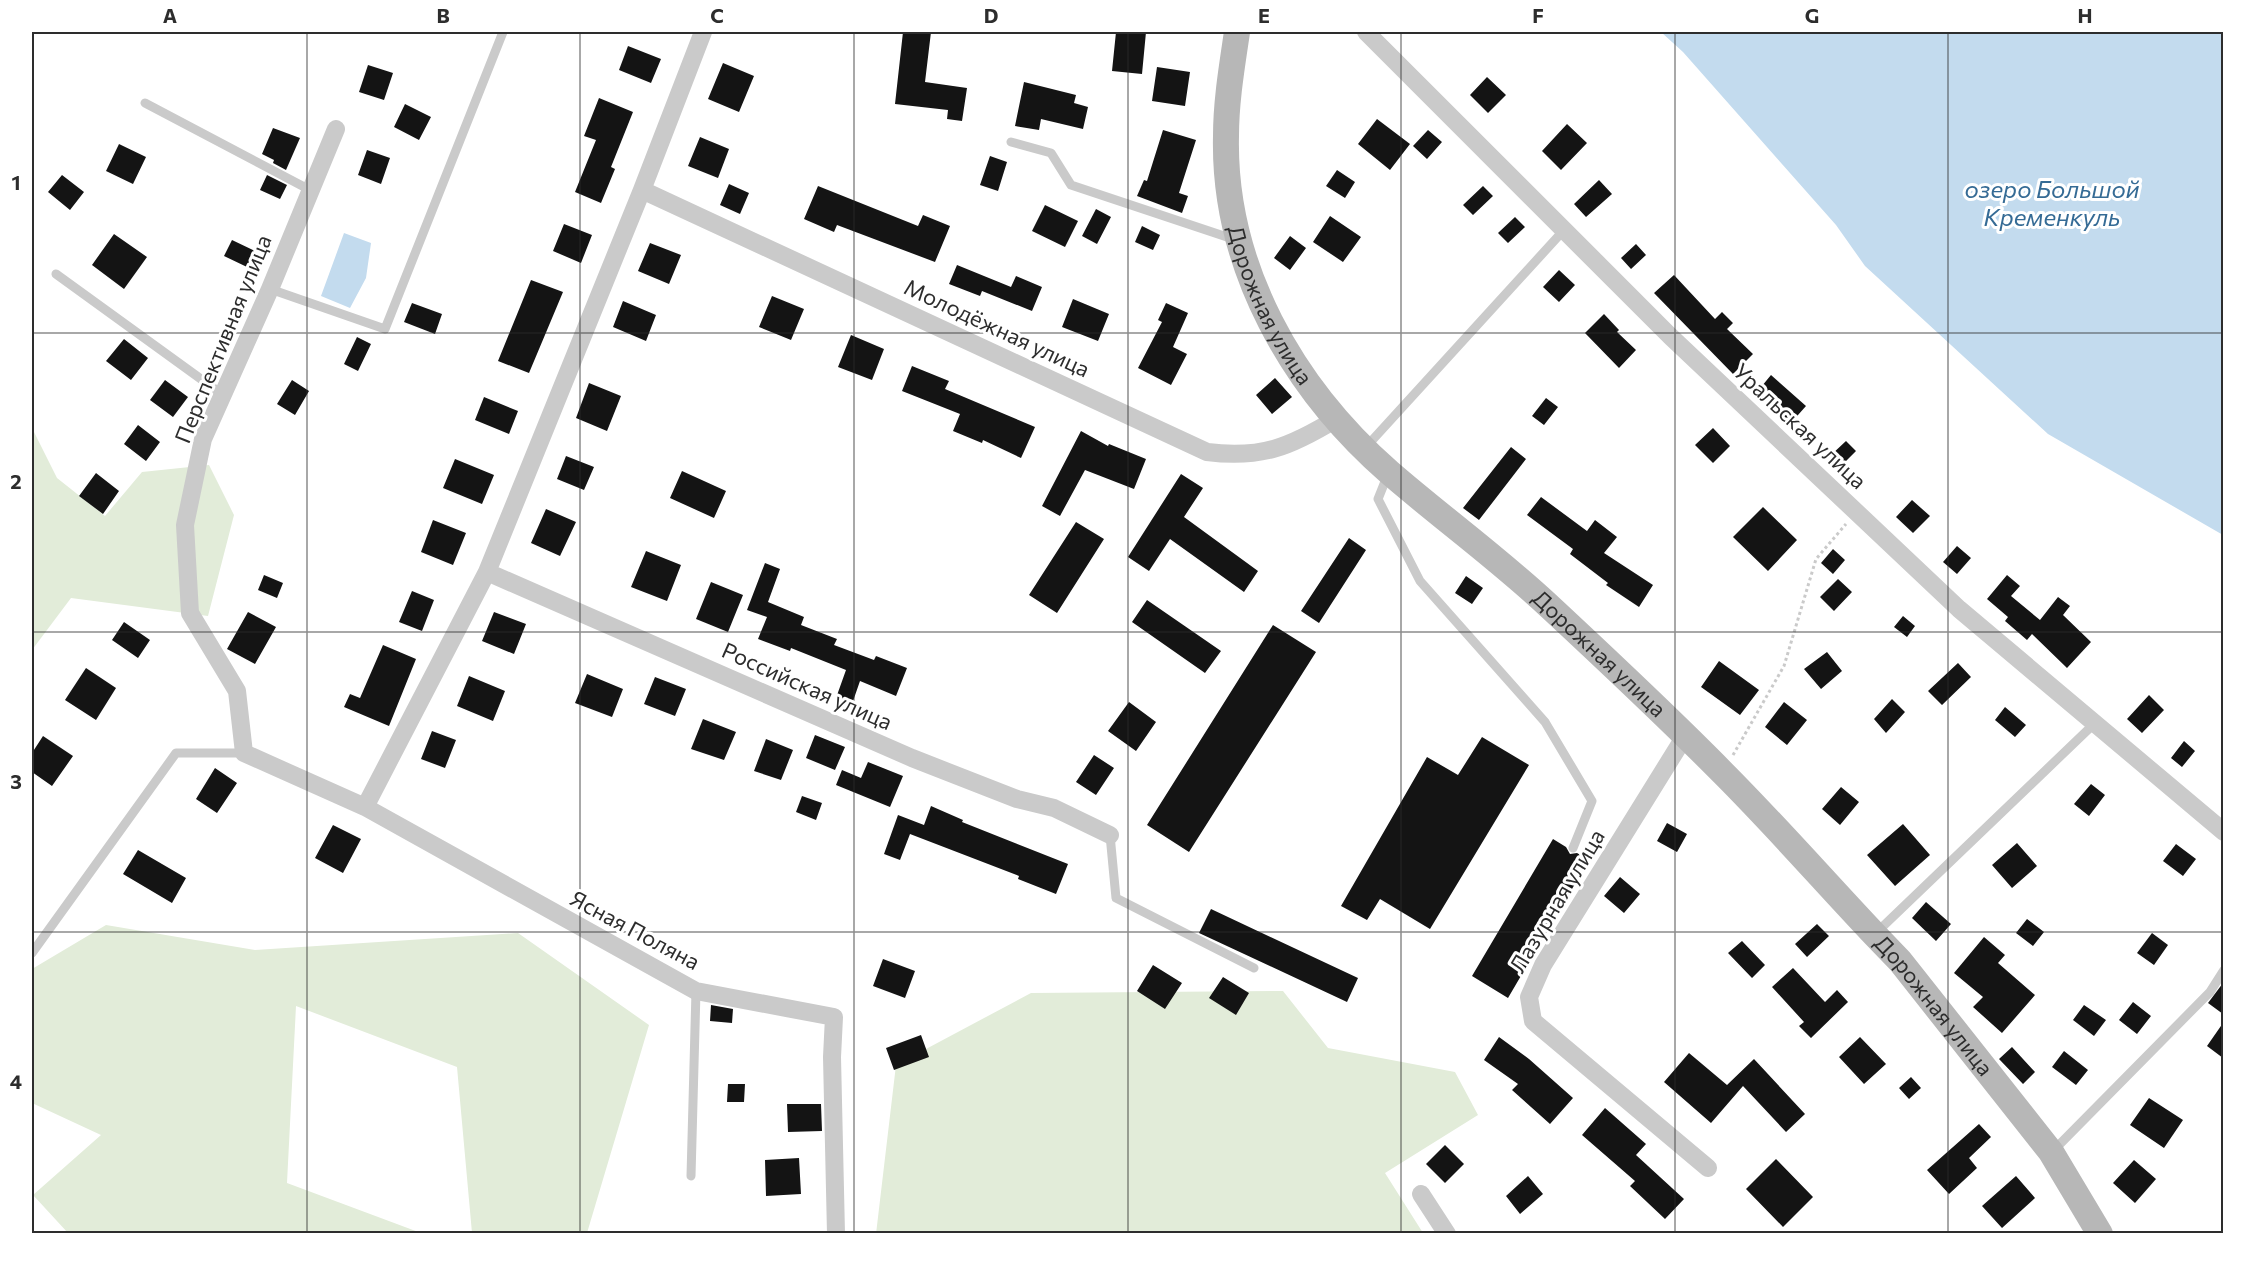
<svg xmlns="http://www.w3.org/2000/svg" width="2255" height="1265" viewBox="0 0 2255 1265" font-family="Commissioner,sans-serif">
  <rect width="100%" height="100%" fill="#fff"/>
  <!-- green -->
  <path fill="#e2ecd9" d="M32 428 57 478 105 516 142 472 209 465 234 515 208 616 71 598 32 650Z
    M106 925 255 950 518 933 649 1025 587 1233H472L457 1067 296 1006 287 1183 421 1233H68L33 1195 101 1135 32 1103V969Z
    M1283 991 1328 1048 1455 1072 1478 1115 1385 1173 1423 1233 876 1234 896 1065 1031 993Z"/>
  <!-- water -->
  <path fill="#c3dbee" d="M1661 32H2223V535L2048 434 1865 266 1836 225 1683 52Z
    M344 233 371 243 366 278 350 308 321 296Z"/>
  <!-- building -->
  <path fill="#141414" d="M903 32H931L925 82 967 88 962 121 947 119 948 110 895 104Z
    M1116 32H1146L1142 74 1112 71Z
    M628 46 661 59 651 83 619 70Z
    M723 63 754 76 739 112 708 99Z
    M368 65 393 73 384 100 359 92Z
    M1157 67 1190 72 1185 106 1152 101Z
    M1487 77 1506 95 1488 113 1470 95Z
    M1024 82 1076 95 1074 103 1088 107 1083 129 1041 119 1039 130 1015 126Z
    M599 98 633 112 611 167 615 169 601 203 575 192 596 140 584 136Z
    M405 104 431 117 419 140 394 127Z
    M1377 119 1410 144 1390 170 1358 144Z
    M1567 124 1587 143 1561 170 1542 151Z
    M273 128 300 138 286 170 273 163 274 160 262 154Z
    M1163 130 1196 140 1179 193 1188 196 1182 213 1137 196 1144 180 1147 181Z
    M1428 130 1442 142 1427 159 1413 146Z
    M700 137 729 149 718 178 688 166Z
    M119 144 146 157 133 184 106 171Z
    M367 150 390 158 381 184 358 175Z
    M990 156 1007 162 998 191 980 185Z
    M1337 170 1355 182 1345 198 1326 186Z
    M62 175 84 192 70 210 48 192Z
    M267 175 287 185 280 199 260 190Z
    M1599 180 1612 194 1586 217 1574 204Z
    M729 184 749 193 740 214 720 205Z
    M818 186 918 226 923 215 950 226 935 262 837 225 834 232 804 219Z
    M1483 186 1493 196 1473 215 1463 205Z
    M1045 205 1078 221 1065 247 1032 231Z
    M1096 209 1111 217 1097 244 1082 236Z
    M1330 216 1361 237 1343 262 1313 242Z
    M1515 217 1525 227 1508 243 1498 233Z
    M564 224 592 235 581 263 553 251Z
    M1142 226 1160 235 1153 250 1135 242Z
    M114 234 147 257 124 289 92 265Z
    M1290 236 1306 248 1290 270 1274 258Z
    M232 240 255 251 247 267 224 256Z
    M650 243 681 255 669 284 638 271Z
    M1636 244 1646 255 1631 269 1621 258Z
    M957 265 1011 287 1016 276 1042 287 1032 311 982 291 980 296 949 284Z
    M1559 270 1575 285 1559 302 1543 287Z
    M1674 275 1715 319 1722 312 1733 323 1727 329 1753 354 1733 374 1654 293Z
    M531 280 563 292 529 373 498 361Z
    M772 296 804 309 791 340 759 327Z
    M1073 299 1109 314 1098 341 1062 327Z
    M623 301 656 315 646 341 613 327Z
    M412 303 442 314 435 334 404 322Z
    M1166 303 1188 313 1173 347 1187 354 1171 385 1138 368 1162 322 1158 320Z
    M1604 314 1619 330 1617 332 1636 350 1619 368 1585 333Z
    M851 335 884 349 872 380 838 367Z
    M357 337 371 344 358 371 344 364Z
    M124 339 148 358 131 380 106 361Z
    M912 366 949 381 945 389 1035 427 1021 458 983 440 982 443 953 431 960 414 902 391Z
    M1771 375 1806 406 1790 424 1757 392Z
    M1275 378 1292 397 1272 414 1256 395Z
    M165 380 188 397 173 417 150 400Z
    M292 380 309 391 295 415 277 404Z
    M589 383 621 396 607 431 576 418Z
    M484 397 518 411 509 434 475 420Z
    M1546 398 1558 407 1544 425 1532 416Z
    M138 425 160 442 146 461 124 444Z
    M1713 428 1730 446 1713 463 1695 445Z
    M1081 431 1108 446 1109 444 1146 459 1134 489 1085 470 1060 516 1042 506Z
    M1846 441 1856 451 1841 466 1830 456Z
    M1511 447 1526 459 1479 520 1463 508Z
    M566 456 594 467 584 490 557 479Z
    M455 459 494 475 482 504 443 488Z
    M682 471 726 491 714 518 670 498Z
    M96 473 119 491 103 514 79 496Z
    M1181 474 1203 488 1184 517 1258 571 1244 592 1170 539 1149 571 1128 557Z
    M1541 497 1587 531 1595 520 1617 537 1604 553 1653 585 1639 607 1606 585 1608 583 1570 554 1573 549 1527 515Z
    M1912 500 1930 516 1913 533 1896 517Z
    M1763 507 1797 540 1768 571 1733 537Z
    M546 509 576 522 560 556 531 543Z
    M433 520 466 533 453 565 421 552Z
    M1076 522 1104 539 1057 613 1029 595Z
    M1349 538 1366 550 1319 623 1301 611Z
    M1957 546 1971 558 1957 574 1943 562Z
    M1833 549 1845 560 1833 574 1821 563Z
    M646 551 681 565 667 601 631 587Z
    M765 563 780 569 768 602 804 617 801 625 837 639 834 645 874 660 876 656 907 668 896 696 860 681 852 704 836 698 846 670 791 648 790 651 758 639 767 617 747 610Z
    M264 575 283 583 277 598 258 590Z
    M2007 575 2020 586 2011 596 2040 620 2058 597 2070 606 2063 615 2091 642 2067 668 2032 634 2027 640 2005 621 2008 617 1987 599Z
    M1466 576 1483 588 1472 604 1455 593Z
    M1838 579 1852 592 1834 611 1820 597Z
    M711 582 743 595 728 632 696 619Z
    M412 591 434 600 422 631 399 622Z
    M1147 600 1221 651 1205 673 1132 622Z
    M248 612 276 627 255 664 227 649Z
    M494 612 526 624 514 654 482 641Z
    M1903 616 1915 626 1907 637 1894 627Z
    M124 622 150 640 138 658 112 640Z
    M1273 625 1316 652 1189 852 1147 825Z
    M383 645 416 659 389 726 344 707 350 694 360 698Z
    M1827 652 1842 671 1821 689 1804 669Z
    M1719 661 1759 690 1740 715 1701 687Z
    M1958 663 1971 677 1942 705 1928 691Z
    M86 668 116 688 96 720 65 700Z
    M587 674 623 689 612 717 575 703Z
    M469 676 505 691 493 721 457 706Z
    M655 677 686 689 675 716 644 704Z
    M2149 695 2164 710 2142 733 2127 719Z
    M1892 699 1905 712 1886 733 1874 719Z
    M1129 702 1156 722 1136 751 1108 731Z
    M1784 702 1807 720 1787 745 1765 727Z
    M2005 707 2026 725 2015 737 1995 720Z
    M703 719 736 732 724 760 691 749Z
    M432 731 456 740 445 768 421 759Z
    M815 735 845 747 835 770 806 758Z
    M43 736 73 756 52 786 32 772V753Z
    M1482 737 1529 765 1430 929 1380 899 1367 920 1341 906 1427 757 1458 775Z
    M766 739 793 750 781 780 754 771Z
    M2184 741 2195 751 2182 767 2171 758Z
    M1094 755 1114 768 1096 795 1076 782Z
    M868 762 903 776 890 807 836 785 842 770 861 778Z
    M215 768 237 783 217 813 196 799Z
    M2091 784 2105 795 2089 816 2074 804Z
    M1841 787 1859 802 1840 825 1822 809Z
    M802 796 822 803 816 820 796 812Z
    M931 806 963 820 962 822 1068 864 1056 894 1018 879 1019 876 910 834 900 860 884 854 898 815 924 825Z
    M1667 823 1687 834 1677 852 1657 841Z
    M1903 824 1930 855 1895 886 1867 855Z
    M333 825 361 839 343 873 315 858Z
    M1553 839 1566 847 1570 854 1577 853 1589 860 1508 998 1472 976Z
    M2017 843 2037 866 2012 888 1992 865Z
    M2176 844 2196 859 2183 876 2163 861Z
    M138 850 186 878 172 903 123 874Z
    M1620 877 1640 894 1624 913 1604 896Z
    M1926 902 1951 924 1936 941 1912 918Z
    M1211 909 1358 978 1347 1002 1199 933Z
    M2027 919 2044 932 2033 946 2016 933Z
    M1817 924 1829 936 1807 957 1795 944Z
    M2152 933 2168 945 2154 965 2137 953Z
    M1984 937 2005 955 1998 963 2035 995 2002 1033 1973 1007 1983 997 1954 973Z
    M1742 941 1765 965 1752 978 1728 953Z
    M883 959 915 971 905 998 873 986Z
    M1153 965 1182 983 1165 1009 1137 991Z
    M1793 968 1825 1002 1837 990 1848 1002 1811 1038 1799 1026 1804 1022 1772 987Z
    M1223 977 1249 993 1236 1015 1209 998Z
    M2223 983V1014L2208 1003Z
    M2133 1002 2151 1016 2137 1034 2119 1020Z
    M711 1005 733 1009 732 1023 710 1021Z
    M2084 1005 2106 1020 2094 1036 2073 1020Z
    M2223 1023V1058L2207 1046Z
    M921 1035 929 1057 894 1070 886 1048Z
    M1499 1037 1529 1059 1573 1098 1550 1124 1512 1090 1518 1084 1484 1060Z
    M1860 1037 1886 1064 1864 1084 1839 1057Z
    M2012 1047 2035 1072 2023 1084 1999 1059Z
    M2064 1051 2088 1070 2076 1085 2052 1067Z
    M1689 1053 1727 1085 1754 1059 1805 1114 1786 1132 1743 1086 1711 1123 1664 1082Z
    M1911 1077 1921 1088 1909 1099 1899 1088Z
    M728 1084H745L744 1102H727Z
    M2149 1098 2183 1120 2164 1148 2130 1125Z
    M787 1104H821L822 1131 788 1132Z
    M1605 1108 1646 1144 1636 1155 1684 1199 1665 1219 1630 1186 1635 1181 1582 1135Z
    M1979 1124 1991 1137 1969 1158 1977 1168 1949 1194 1927 1170Z
    M1445 1145 1464 1164 1445 1183 1426 1164Z
    M799 1158 801 1194 766 1196 765 1160Z
    M1776 1159 1813 1197 1783 1227 1746 1189Z
    M2134 1160 2156 1179 2135 1203 2113 1183Z
    M1528 1176 1543 1194 1520 1214 1506 1196Z
    M2016 1176 2035 1198 2002 1228 1982 1206Z"/>
  <g fill="none" stroke-linecap="round" stroke-linejoin="round">
    <!-- path -->
    <path stroke="#cacaca" stroke-width="3" stroke-dasharray="3 3" stroke-linecap="butt" d="M1733 755 1784 666 1816 559 1846 524"/>
    <!-- lane -->
    <path stroke="#cacaca" stroke-width="9" d="M145 103 310 190
      M1011 142 1051 153 1071 185 1236 240
      M56 274 223 395
      M270 289 385 329 503 32
      M1366 447 1564 230
      M1388 474 1378 499 1420 581 1545 722 1592 801 1573 848
      M1110 835 1116 898 1254 968
      M1876 933 2095 723
      M32 953 176 753H244
      M2053 1151 2210 992 2224 970
      M691 1176 696 991"/>
    <!-- street -->
    <path stroke="#cacaca" stroke-width="18" d="M1366 32 1670 336 1959 609 2224 832
      M336 129 270 289 203 439 185 525 190 613 237 691 244 753 365 807 696 991 834 1017 832 1057 836 1234
      M642 190 1207 452C1261 459 1290 447 1336 419
      M487 572 912 758 1017 799 1054 808 1110 835
      M1685 736 1543 965 1529 997 1533 1021 1708 1168
      M365 807 487 572 642 190 703 32
      M1421 1194 1447 1234"/>
    <!-- secondary -->
    <path stroke="#b7b7b7" stroke-width="26" id="s1" d="M1237 32C1232 66 1226 101 1226 136 1223 267 1293 388 1389 472 1442 518 1499 559 1550 607 1608 661 1667 716 1723 773 1775 825 1824 881 1875 935L1900 961 2051 1152 2100 1234"/>
  </g>
  <!-- grid -->
  <path fill="none" stroke="#2d2d2d" stroke-width="1.5" stroke-opacity="0.55" d="M307 32V1234M580 32V1234M854 32V1234M1128 32V1234M1401 32V1234M1675 32V1234M1948 32V1234M32 333H2224M32 632H2224M32 932H2224"/>
  <g text-anchor="middle" stroke-width="6" stroke-linejoin="round" paint-order="stroke">
    <!-- street labels -->
    <g font-size="22" fill="#2d2d2d" stroke="#fff">
      <text dy="8" stroke="none"><textPath href="#s1" startOffset="282">Дорожная улица</textPath></text>
      <text transform="translate(997 328) rotate(25)" y="8">Молодёжная улица</text>
      <text transform="translate(223 339) rotate(-68)" y="8">Перспективная улица</text>
      <text transform="translate(1800 426) rotate(43)" y="8">Уральская улица</text>
      <text dy="8" stroke="none"><textPath href="#s1" startOffset="768">Дорожная улица</textPath></text>
      <text transform="translate(807 686) rotate(24)" y="8">Российская улица</text>
      <text transform="translate(1557 901) rotate(-59)" y="8">Лазурная улица</text>
      <text transform="translate(635 930) rotate(28)" y="8">Ясная Поляна</text>
      <text dy="8" stroke="none"><textPath href="#s1" startOffset="1254">Дорожная улица</textPath></text>
    </g>
    <!-- water labels -->
    <g font-size="24" font-style="italic" fill="#356b95" stroke="#fff">
      <text x="2052" y="198">озеро Большой<tspan x="2052" dy="28">Кременкуль</tspan></text>
    </g>
  </g>
  <!-- border -->
  <rect width="2255" height="1265" fill="none" stroke="#ffffff" stroke-width="66"/>
  <rect x="33" y="33" width="2189" height="1199" fill="none" stroke="#2d2d2d" stroke-width="2"/>
  <g font-size="20" text-anchor="middle" font-weight="bold" fill="#2d2d2d">
    <text x="170" y="23">A</text>
    <text x="443" y="23">B</text>
    <text x="717" y="23">C</text>
    <text x="991" y="23">D</text>
    <text x="1264" y="23">E</text>
    <text x="1538" y="23">F</text>
    <text x="1812" y="23">G</text>
    <text x="2085" y="23">H</text>
    <text x="16" y="190">1</text>
    <text x="16" y="489">2</text>
    <text x="16" y="789">3</text>
    <text x="16" y="1089">4</text>
  </g>
</svg>
